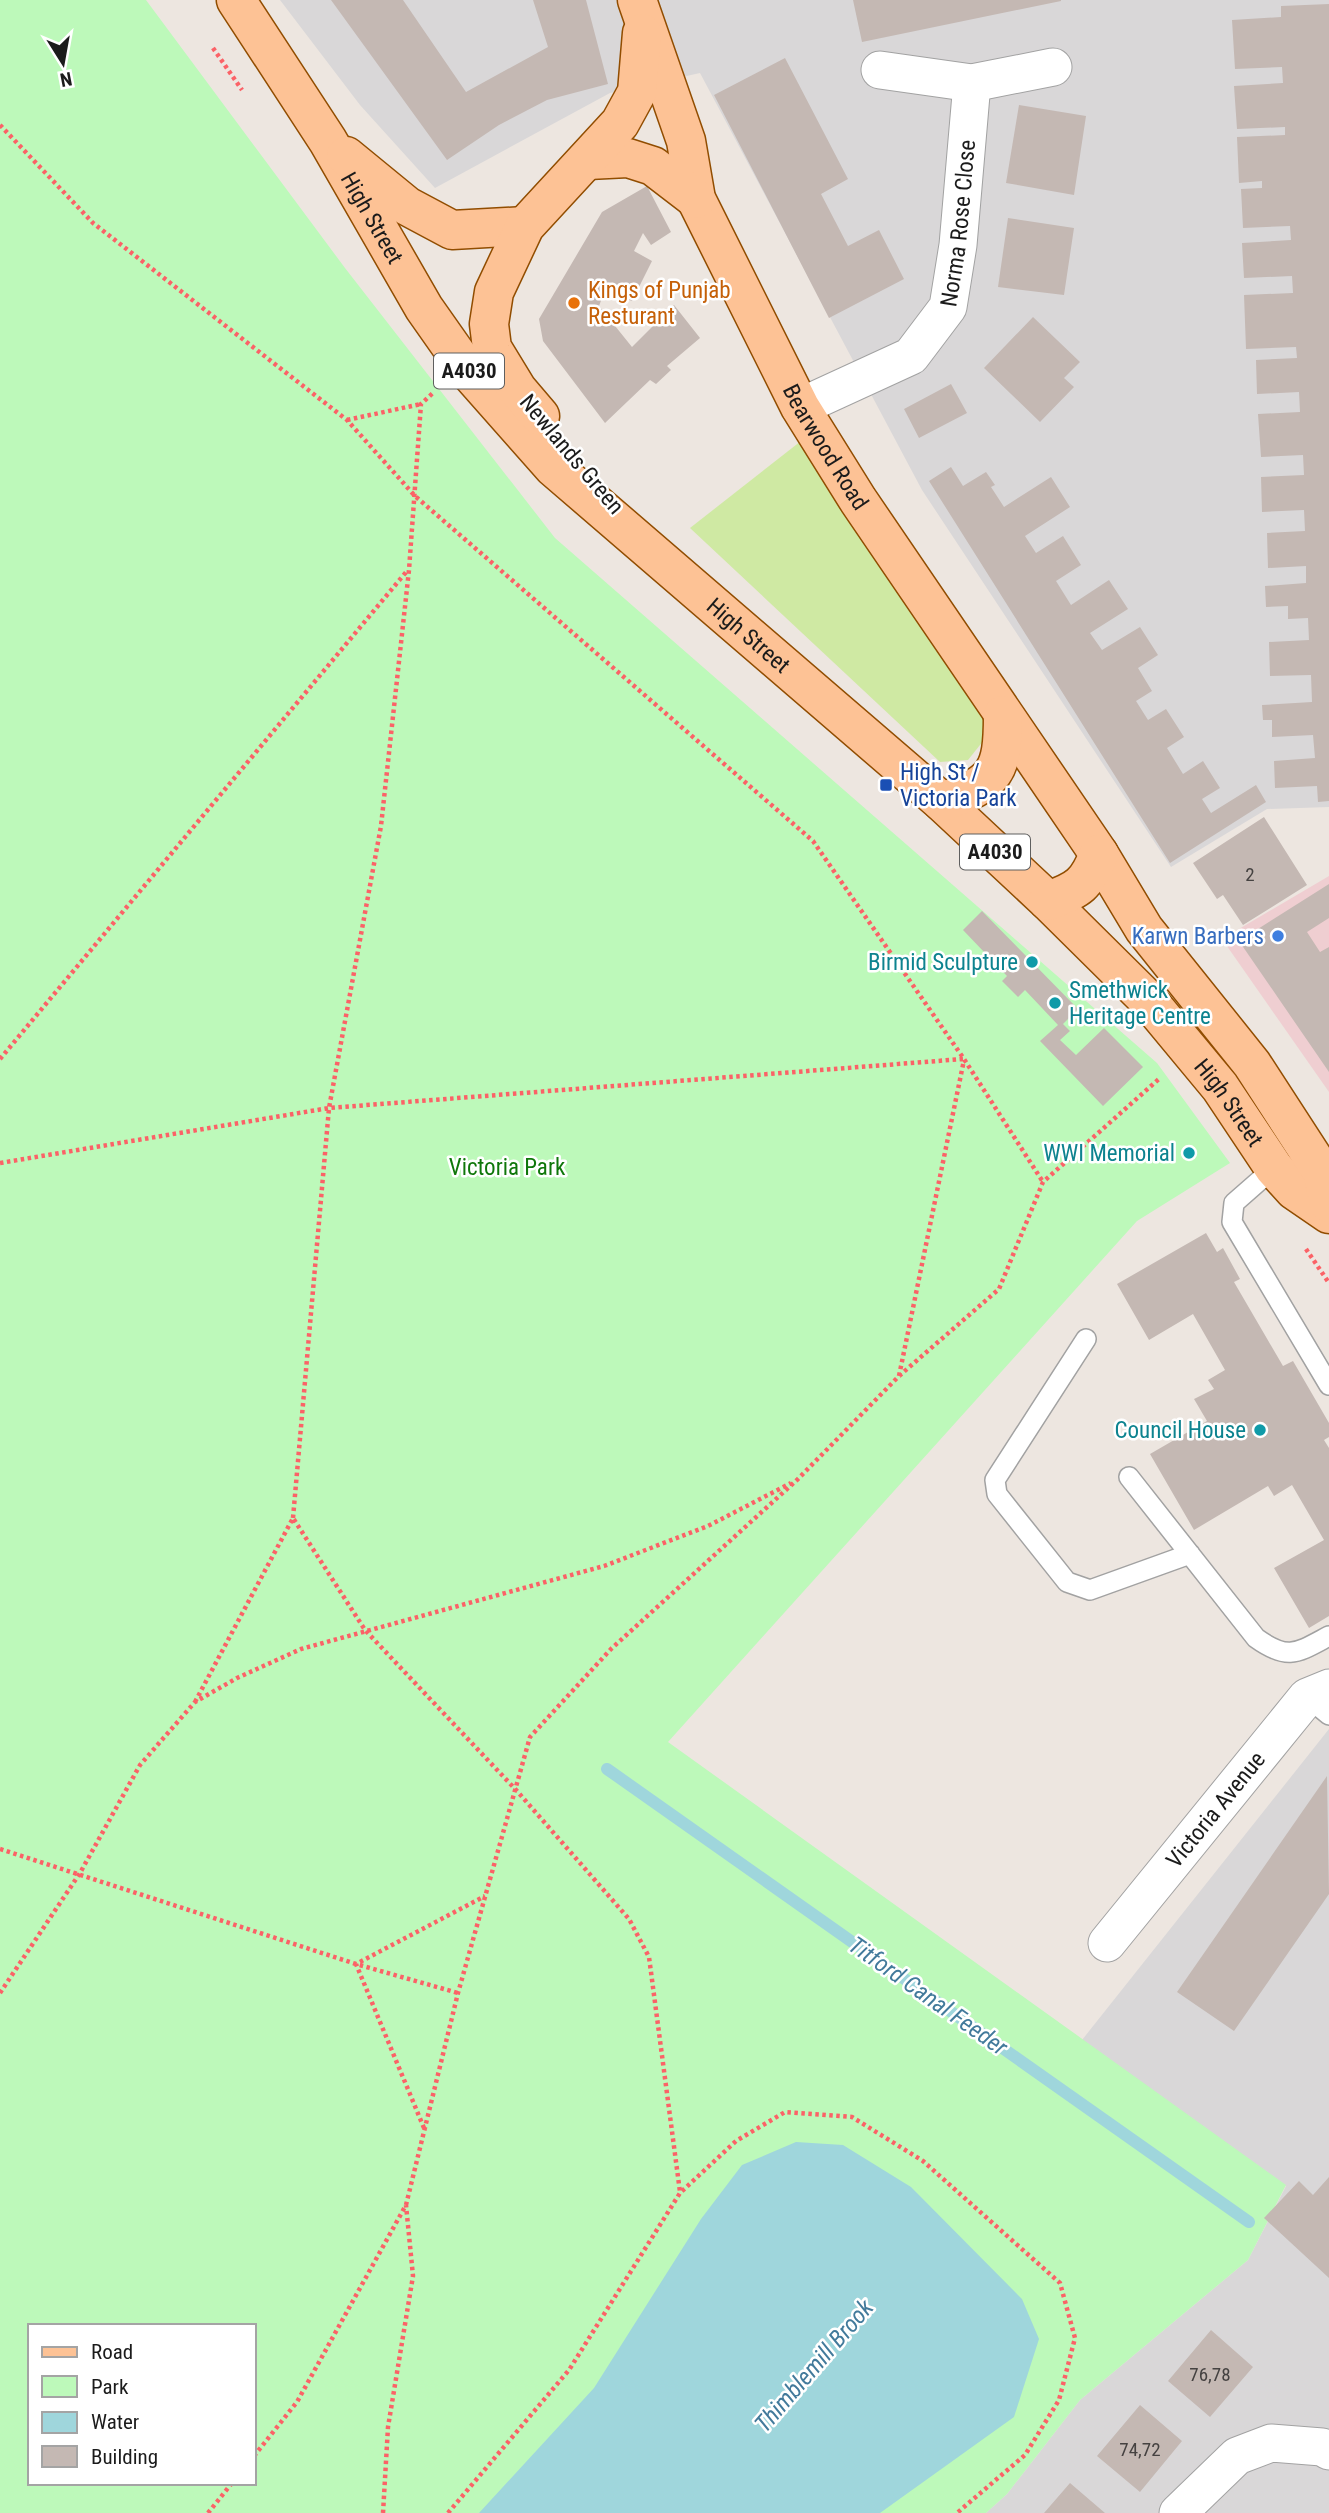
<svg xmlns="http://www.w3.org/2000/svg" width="1329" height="2513" viewBox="0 0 1329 2513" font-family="'Roboto Condensed',sans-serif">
  <rect width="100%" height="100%" fill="#ede6e0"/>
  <!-- residential -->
  <path fill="#d9d7d8" d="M280 0H1329V807L1267 809 1171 867 922 490 700 73 610 93 435 188 360 105Z
    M1329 1729V2513H986L1007 2494 1080 2400 1248 2260 1286 2186 1082 2040Z"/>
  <!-- commercial -->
  <path fill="#efced1" d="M1329 876V1092L1222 939Z"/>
  <!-- grass -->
  <path fill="#cfe9a3" d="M801 441 980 702 988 735 968 760 940 762 690 528Z"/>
  <!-- park -->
  <path fill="#bdf9ba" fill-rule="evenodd" d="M0 0H146L345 268 555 538 1157 1063 1230 1163 1137 1221 668 1742 1286 2185 1248 2260 1080 2400 1007 2494 986 2513H0ZM30 2326H254V2483H30Z"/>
  <!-- water -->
  <path fill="#9fd6dc" d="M796 2142 843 2145 911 2187 1022 2299 1039 2339 1014 2417 880 2513H479L594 2388 701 2219 742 2165Z"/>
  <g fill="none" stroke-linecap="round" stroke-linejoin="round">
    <!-- stream -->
    <path stroke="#9fd6dc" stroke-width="12" d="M607 1769 1249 2222"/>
  </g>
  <!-- building -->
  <path fill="#c4b8b3" d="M331 0H403L466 92 548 47 533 0H586L608 84 547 100 499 125 447 160Z
    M853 0H1061V1L862 42Z
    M1329 4V801L1318 802 1317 786 1275 788 1274 761 1315 758 1313 735 1272 737V720H1263L1262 705 1312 702 1311 675 1270 676 1269 642 1309 640 1308 618 1288 619V606L1266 607 1265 586 1306 583V566L1268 568 1267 533 1305 531 1304 510 1262 512 1261 477 1304 475 1303 455 1261 457 1258 414 1300 412 1299 392 1257 394 1256 360 1297 358 1296 347 1246 349 1244 295 1293 293 1292 276 1244 278 1242 243 1291 240 1290 226 1243 228 1241 189 1262 188V181L1239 183 1237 137 1285 135V127L1237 129 1234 86 1283 83 1282 67 1235 69 1232 20 1281 17V6Z
    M785 58 848 179 821 194 848 246 879 230 904 279 829 318 714 95Z
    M1019 105 1086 116 1074 195 1006 183Z
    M647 186 671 232 651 245 643 233 634 251 652 261 632 301 605 290 599 306 632 347 674 305 700 338 667 366 671 370 656 384 650 380 605 423 543 341 539 319 602 212Z
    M1008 218 1074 228 1064 295 998 287Z
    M1033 317 1080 362 1064 378 1074 387 1040 422 984 368Z
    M951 384 967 413 919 438 904 409Z
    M951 467 963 486 986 472 995 485 991 487 1004 507 1051 477 1070 507 1025 536 1036 553 1063 536 1081 565 1056 581 1071 605 1109 580 1128 609 1090 633 1102 650 1140 627 1158 655 1138 668 1152 691 1136 701 1148 720 1166 709 1184 737 1167 748 1183 774 1203 761 1220 788 1202 799 1211 813 1256 785 1266 802 1170 863 929 481Z
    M1264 817 1307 885 1243 925 1223 895 1217 899 1193 863Z
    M1329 884V918L1307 932 1320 952 1329 947V1072L1239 941Z
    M982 911 1078 1009 1063 1024 1070 1031 1060 1040 1076 1055 1104 1028 1143 1067 1103 1106 1040 1041 1058 1025 1025 990 1018 997 1002 981 1007 976 963 930Z
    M1206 1233 1217 1252 1223 1248 1240 1279 1234 1282 1283 1366 1293 1361 1329 1423V1437L1324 1440 1329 1448V1616L1309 1628 1274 1568 1324 1540 1292 1485 1274 1496 1268 1486 1194 1530 1150 1454 1207 1421 1194 1399 1214 1389 1208 1380 1225 1370 1193 1314 1149 1340 1117 1284Z
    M1327 1776 1329 1894 1234 2031 1177 1992Z
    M1329 2177V2278L1264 2218 1299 2181 1313 2195Z
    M1211 2330 1253 2367 1210 2417 1168 2381Z
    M1140 2405 1182 2441 1140 2492 1097 2456Z
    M1070 2483 1105 2513H1044Z"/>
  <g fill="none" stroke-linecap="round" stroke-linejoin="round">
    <!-- lane casing -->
    <g stroke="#a2a2a2" stroke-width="22">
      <path id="lane" d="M1274 1168 1234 1203 1232 1222 1329 1385
        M1086 1339 995 1480 997 1494 1067 1582 1090 1590 1190 1554
        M1129 1477 1256 1638C1288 1661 1297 1653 1329 1636
        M1307 1697 1329 1715"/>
    </g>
    <!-- street casing -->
    <g stroke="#a2a2a2" stroke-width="39">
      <g id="street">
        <path d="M880 70 972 83 1053 67"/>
        <path id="s1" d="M800 407 911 356 948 307 958 245 972 83"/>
        <path id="s2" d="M1107 1943 1307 1697 1329 1688"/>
        <path d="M1178 2513 1237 2456 1271 2443 1322 2447 1329 2451"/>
      </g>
    </g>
    <!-- primary casing -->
    <g stroke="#914d00" stroke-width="41">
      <g id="primary">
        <path id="s3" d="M236 0 328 141 424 308 469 372 553 467 942 802 1048 901 1147 999 1220 1087 1274 1168 1294 1190 1329 1214"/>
        <path id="s4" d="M637 0 686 141 696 199 800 407 858 500 1099 854 1144 929 1252 1064 1322 1172 1329 1203"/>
        <path d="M346 156 407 206 452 230 525 226"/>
        <path d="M588 160 628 158 653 166 696 199"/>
        <path d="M540 416 517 389 492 348 489 324 494 292 525 226 620 123 637 92 642 33"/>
        <path d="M942 802C996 783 1003 772 1003 715"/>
        <path d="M1048 901C1079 890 1087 884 1099 854"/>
      </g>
    </g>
    <!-- path -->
    <path stroke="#fb6267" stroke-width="4.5" stroke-dasharray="3.5 3.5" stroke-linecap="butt" d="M213 48 242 90
      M0 125 93 223 347 420 415 496 813 841 964 1059 1043 1182
      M347 420 421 404
      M0 1059 407 571
      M0 1163 329 1108 963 1059
      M1306 1249 1329 1283
      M899 1376 964 1060
      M293 1518 329 1108 381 826 409 570 421 404 434 392
      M195 1702 293 1518 365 1630 517 1791 629 1919 649 1957 680 2192
      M0 1849 356 1964 458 1993
      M0 1993 80 1873 140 1765 195 1702 237 1678 301 1649 604 1566 708 1526 791 1483
      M424 2128 356 1964 485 1896
      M254 2456 297 2402 406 2205 458 1993 530 1737 611 1649 798 1479 899 1376 999 1289 1043 1182 1160 1078
      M208 2513 232 2483
      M383 2513 388 2427 413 2276 406 2205
      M448 2513 569 2370 680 2193 736 2141 785 2112 852 2117 923 2161 1060 2283 1075 2338 1059 2400 1025 2455 957 2513"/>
    <!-- lane -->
    <use href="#lane" stroke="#fff" stroke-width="19"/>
    <!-- street -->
    <use href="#street" stroke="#fff" stroke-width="37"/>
    <!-- primary -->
    <use href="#primary" stroke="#fdc295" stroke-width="38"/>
  </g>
  <!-- markers -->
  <circle fill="#e8710a" stroke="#fff" stroke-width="2.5" cx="574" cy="303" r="7"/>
  <rect fill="#1a4fb4" stroke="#fff" stroke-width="2.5" x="879" y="778" width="14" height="14" rx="3.5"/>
  <circle fill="#3f7fe0" stroke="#fff" stroke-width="2.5" cx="1278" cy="936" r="7"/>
  <g fill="#0f9aa8" stroke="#fff" stroke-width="2.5">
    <circle cx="1032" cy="962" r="7"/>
    <circle cx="1055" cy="1003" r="7"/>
    <circle cx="1189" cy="1153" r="7"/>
    <circle cx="1260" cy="1430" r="7"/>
  </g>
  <g text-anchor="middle" stroke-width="5" stroke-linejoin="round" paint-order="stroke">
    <!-- number labels -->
    <g font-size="19" fill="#454241">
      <text x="1250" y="881">2</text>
      <text x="1210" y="2381">76,78</text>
      <text x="1140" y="2456">74,72</text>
    </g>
    <!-- shield labels -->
    <g fill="#fff" stroke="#5f5f5f" stroke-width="2">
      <rect x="434" y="353.5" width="70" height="35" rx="5"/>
      <rect x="960" y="834.5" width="70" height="35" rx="5"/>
    </g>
    <g font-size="21" font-weight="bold" fill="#1b1b1b">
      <text x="469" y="378">A4030</text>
      <text x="995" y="859">A4030</text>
    </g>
    <!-- street labels -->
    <g font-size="23" fill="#1b1b1b" stroke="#fff">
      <text dy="8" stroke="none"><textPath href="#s3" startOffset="257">High Street</textPath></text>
      <text dy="8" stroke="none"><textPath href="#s1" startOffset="268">Norma Rose Close</textPath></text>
      <text dy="8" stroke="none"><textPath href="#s4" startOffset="488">Bearwood Road</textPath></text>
      <text transform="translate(572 454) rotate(50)" y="8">Newlands Green</text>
      <text dy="8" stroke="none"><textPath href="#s3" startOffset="824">High Street</textPath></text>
      <text dy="8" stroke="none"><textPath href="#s3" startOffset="1496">High Street</textPath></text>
      <text dy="8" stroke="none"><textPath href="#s2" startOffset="172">Victoria Avenue</textPath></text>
    </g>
    <!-- food labels -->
    <g font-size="23" fill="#c56008" stroke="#fff" text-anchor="start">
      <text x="588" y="298">Kings of Punjab<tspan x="588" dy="26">Resturant</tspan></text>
    </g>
    <!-- transit labels -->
    <g font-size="23" fill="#164399" stroke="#fff" text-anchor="start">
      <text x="900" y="780">High St /<tspan x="900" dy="26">Victoria Park</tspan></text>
    </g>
    <!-- shop labels -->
    <g font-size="23" fill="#366cbe" stroke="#fff" text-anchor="end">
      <text x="1264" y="944">Karwn Barbers</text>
    </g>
    <!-- culture labels -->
    <g font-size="23" fill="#0d838f" stroke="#fff" text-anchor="end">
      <text x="1018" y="970">Birmid Sculpture</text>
      <text x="1069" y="998" text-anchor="start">Smethwick<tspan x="1069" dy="26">Heritage Centre</tspan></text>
      <text x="1175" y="1161">WWI Memorial</text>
      <text x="1246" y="1438">Council House</text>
    </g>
    <!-- park labels -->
    <g font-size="23" fill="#0f770a" stroke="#fff">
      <text x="507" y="1175">Victoria Park</text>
    </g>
    <!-- water labels -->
    <g font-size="24" font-style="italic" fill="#427a9b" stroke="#fff">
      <text transform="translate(928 1996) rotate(35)" y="8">Titford Canal Feeder</text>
      <text transform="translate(814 2366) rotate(-49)" y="8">Thimblemill Brook</text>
    </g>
  </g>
  <!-- legend -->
  <rect x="28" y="2324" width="228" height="161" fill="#ffffff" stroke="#a4a4a4" stroke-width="2"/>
  <rect x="42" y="2347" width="35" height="10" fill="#fdc295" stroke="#a4a4a4" stroke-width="2"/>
  <text x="91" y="2359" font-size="21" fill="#1b1b1b">Road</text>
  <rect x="42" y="2376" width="35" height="21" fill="#bdf9ba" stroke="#a4a4a4" stroke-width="2"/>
  <text x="91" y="2394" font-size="21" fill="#1b1b1b">Park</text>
  <rect x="42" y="2412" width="35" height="21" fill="#9fd6dc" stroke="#a4a4a4" stroke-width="2"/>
  <text x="91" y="2429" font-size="21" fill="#1b1b1b">Water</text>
  <rect x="42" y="2446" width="35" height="21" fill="#c4b8b3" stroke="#a4a4a4" stroke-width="2"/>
  <text x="91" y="2464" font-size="21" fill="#1b1b1b">Building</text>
  <!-- north arrow -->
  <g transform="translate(63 63) rotate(169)" stroke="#ffffff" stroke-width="5" paint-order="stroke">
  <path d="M0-5L12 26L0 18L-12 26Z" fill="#1b1b1b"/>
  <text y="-10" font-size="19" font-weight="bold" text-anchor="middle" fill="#1b1b1b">N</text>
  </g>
</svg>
